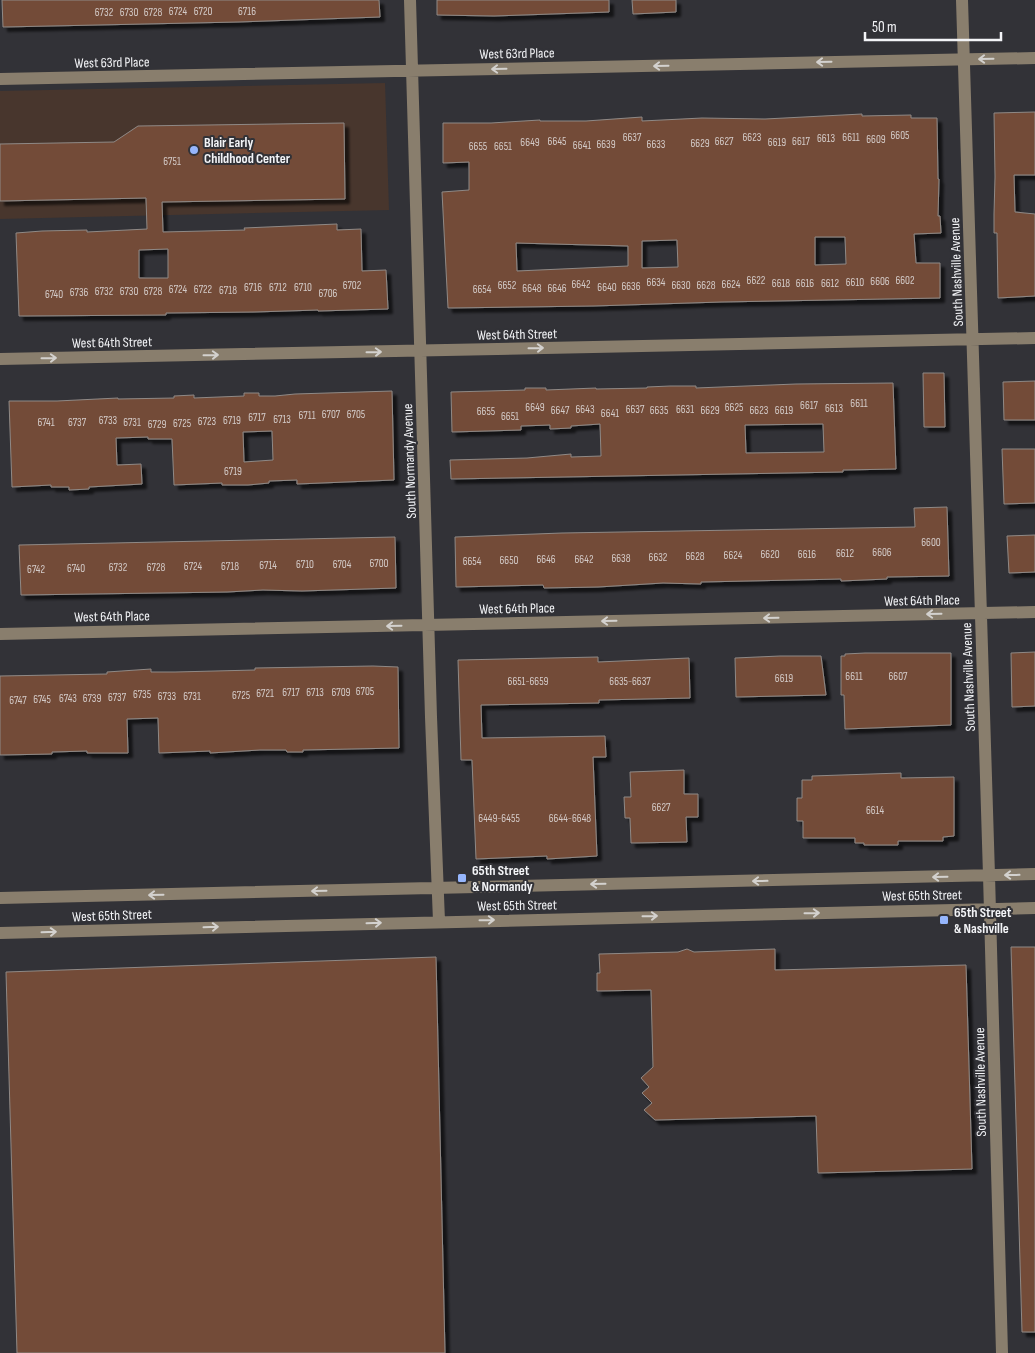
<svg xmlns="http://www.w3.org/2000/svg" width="1035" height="1353" viewBox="0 0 1035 1353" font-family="'Sofia Sans Condensed',sans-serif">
  <defs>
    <filter id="shadow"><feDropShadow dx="4.5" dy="4.5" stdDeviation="1" flood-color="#0009"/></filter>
  </defs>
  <rect width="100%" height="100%" fill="#323237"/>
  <!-- education -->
  <path fill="#48362d" d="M385 83 389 210 0 219V91Z"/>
  <!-- building -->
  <path fill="#734c38" stroke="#8f8986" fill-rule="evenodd" filter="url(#shadow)" d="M2 0H379L380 17 238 22 3 27Z
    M437 0H609V12L494 16 437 15Z
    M632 0H676V12L633 14Z
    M1035 112V175H1014L1015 212 1035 214V296L998 298 997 233H994V214L995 177 994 113Z
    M862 114V116L911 115V118H937L938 179H939L938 216H940L941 233 914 234 916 263H940V298L721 302 593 306 448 308 442 192 469 190V162L443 163V123H491L540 120V121H586L642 117V121L702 118 765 119ZM815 237H845L846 264 815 265ZM677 240 678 267 642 268V241ZM516 243 628 246V266L517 271Z
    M344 123 345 199 162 202 163 232 245 230 244 228 337 224V230L361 229 362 271 386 270 388 309 318 311V310L254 312 166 313V315L19 316 16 233 42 231 87 230V232L147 229 146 198 0 201V144L114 142 138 126ZM168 249V278H139V250Z
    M923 373H944L945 427H924Z
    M1035 381V420H1004L1003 382Z
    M893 383 896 469 843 470V472L451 479 450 460 527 458 571 454V457L601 456 600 424 571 426V428L550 429V425L521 426V430L452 432 451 392 525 390V388H546V390L596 388V389L647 388V387L670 386H696V388L796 384ZM823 424 824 452 746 453 745 425Z
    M392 391 394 480 297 484V480L269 481V483L248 485H222V483L174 485 172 439H148V437L116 438 117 465 141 464 142 484 89 487V489L69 490V487H51V485L12 487 9 401H57L118 398V399L174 398V396L194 395V398L244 396V393H259V396H275L295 394ZM272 431 273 460 244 462 243 432Z
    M1002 449H1035V503L1004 504Z
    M947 507 949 576 887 577V579L841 581V579L701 582V584L663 583 598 587 544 588 543 585 456 587 455 537 562 533 915 527 914 508Z
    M1035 535V572L1009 573 1007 536Z
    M395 537 396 588 302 591 263 590 227 592 21 595 19 545Z
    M1035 652V706L1012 707 1011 653Z
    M865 653H951V725L845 729 844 695H841V656H845V654Z
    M780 656H821L826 695 736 697 735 658Z
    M598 657V662L689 658 690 698 599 700V703L481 705 482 738 605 736 606 757H593L597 856 547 859V856L476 859 472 760H461L458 660Z
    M373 666 398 667 399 748 303 750V752H287L286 750H260L210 753V751L159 753 158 718 127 719 128 753H87V751L52 752V754L0 755V676L107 674V672L151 669V672H175L255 670V668Z
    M684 770V794H698V817H686L687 842 631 843 630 818H625L624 797H631L630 772Z
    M901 773V778L954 777V836L943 837V841H898V845H864V843H855V838H803V821H797V798H802V780H812V776Z
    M1011 947H1035V1332H1022Z
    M687 949 694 952 775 949V970L966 965 972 1169 818 1173 816 1116 655 1120 644 1110 652 1103 642 1093 649 1087 641 1078 653 1067 651 990 597 991V973H600L599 954 678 952Z
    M436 957 445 1353H17L6 972Z"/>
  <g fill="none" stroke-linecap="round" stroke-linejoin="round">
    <!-- minor -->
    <path stroke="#897e6d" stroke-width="12" d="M410 0 431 717 439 921
      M962 0 989 875 1002 1353
      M0 79 1035 58
      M0 359 1035 338
      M0 634 1035 612
      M0 898 1035 874
      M0 933 1035 908"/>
  </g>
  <!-- one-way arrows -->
  <defs><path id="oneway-shaft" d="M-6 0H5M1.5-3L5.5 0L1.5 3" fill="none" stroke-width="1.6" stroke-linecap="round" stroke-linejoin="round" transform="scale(1.25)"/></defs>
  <g stroke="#d3d1ce">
    <use href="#oneway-shaft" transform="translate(986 59) rotate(179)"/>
    <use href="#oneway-shaft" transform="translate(824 62) rotate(179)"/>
    <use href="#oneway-shaft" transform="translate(661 66) rotate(179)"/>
    <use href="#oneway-shaft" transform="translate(499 69) rotate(179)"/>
    <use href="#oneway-shaft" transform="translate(536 348) rotate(-1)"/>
    <use href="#oneway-shaft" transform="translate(374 352) rotate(-1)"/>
    <use href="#oneway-shaft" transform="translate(211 355) rotate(-1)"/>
    <use href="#oneway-shaft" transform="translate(49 358) rotate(-1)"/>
    <use href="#oneway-shaft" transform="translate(934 614) rotate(179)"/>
    <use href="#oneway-shaft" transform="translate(771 618) rotate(179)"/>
    <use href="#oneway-shaft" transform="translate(609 621) rotate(179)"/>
    <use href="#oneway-shaft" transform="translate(394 626) rotate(179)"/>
    <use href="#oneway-shaft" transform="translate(1012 875) rotate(179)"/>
    <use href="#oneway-shaft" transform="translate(940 877) rotate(179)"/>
    <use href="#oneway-shaft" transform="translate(760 881) rotate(179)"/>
    <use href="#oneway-shaft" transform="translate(598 884) rotate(179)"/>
    <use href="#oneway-shaft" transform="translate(319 891) rotate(179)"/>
    <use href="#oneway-shaft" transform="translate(156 895) rotate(179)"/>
    <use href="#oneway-shaft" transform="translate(812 913) rotate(-1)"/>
    <use href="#oneway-shaft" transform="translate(650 916) rotate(-1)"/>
    <use href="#oneway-shaft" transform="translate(487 920) rotate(-1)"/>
    <use href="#oneway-shaft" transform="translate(374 923) rotate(-2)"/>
    <use href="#oneway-shaft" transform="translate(211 927) rotate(-2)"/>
    <use href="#oneway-shaft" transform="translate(49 932) rotate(-2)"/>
  </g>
  <!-- markers -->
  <g fill="#96b6fd" stroke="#323237" stroke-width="2">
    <circle cx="194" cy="150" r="5"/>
    <rect x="457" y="873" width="10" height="10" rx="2.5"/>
    <rect x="939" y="915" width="10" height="10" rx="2.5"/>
  </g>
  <g text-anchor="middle" stroke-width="4" stroke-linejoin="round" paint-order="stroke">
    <!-- number labels -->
    <g font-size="11" fill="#d3cac7">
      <text x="178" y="15">6724</text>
      <text x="203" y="15">6720</text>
      <text x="247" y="15">6716</text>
      <text x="104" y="16">6732</text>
      <text x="129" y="16">6730</text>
      <text x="153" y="16">6728</text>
      <text x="900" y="139">6605</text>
      <text x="632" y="141">6637</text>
      <text x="752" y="141">6623</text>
      <text x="851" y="141">6611</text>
      <text x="826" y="142">6613</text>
      <text x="876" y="143">6609</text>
      <text x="557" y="145">6645</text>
      <text x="724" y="145">6627</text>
      <text x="801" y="145">6617</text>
      <text x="530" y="146">6649</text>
      <text x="777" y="146">6619</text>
      <text x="700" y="147">6629</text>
      <text x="606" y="148">6639</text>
      <text x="656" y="148">6633</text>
      <text x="582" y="149">6641</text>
      <text x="478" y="150">6655</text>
      <text x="503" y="150">6651</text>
      <text x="172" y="165">6751</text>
      <text x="756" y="284">6622</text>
      <text x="905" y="284">6602</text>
      <text x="880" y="285">6606</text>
      <text x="656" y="286">6634</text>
      <text x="855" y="286">6610</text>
      <text x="781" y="287">6618</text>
      <text x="805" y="287">6616</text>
      <text x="830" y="287">6612</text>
      <text x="581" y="288">6642</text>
      <text x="731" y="288">6624</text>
      <text x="352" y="289">6702</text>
      <text x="507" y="289">6652</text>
      <text x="681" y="289">6630</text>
      <text x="706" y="289">6628</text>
      <text x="631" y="290">6636</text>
      <text x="253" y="291">6716</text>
      <text x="278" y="291">6712</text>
      <text x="303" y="291">6710</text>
      <text x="607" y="291">6640</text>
      <text x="532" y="292">6648</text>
      <text x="557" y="292">6646</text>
      <text x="178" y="293">6724</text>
      <text x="203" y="293">6722</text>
      <text x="482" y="293">6654</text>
      <text x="228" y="294">6718</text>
      <text x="104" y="295">6732</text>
      <text x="129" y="295">6730</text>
      <text x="153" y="295">6728</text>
      <text x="79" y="296">6736</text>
      <text x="328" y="297">6706</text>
      <text x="54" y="298">6740</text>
      <text x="859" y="407">6611</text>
      <text x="809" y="409">6617</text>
      <text x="535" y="411">6649</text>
      <text x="734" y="411">6625</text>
      <text x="834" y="412">6613</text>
      <text x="585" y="413">6643</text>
      <text x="635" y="413">6637</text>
      <text x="685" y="413">6631</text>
      <text x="560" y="414">6647</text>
      <text x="659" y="414">6635</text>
      <text x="710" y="414">6629</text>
      <text x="759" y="414">6623</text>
      <text x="784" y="414">6619</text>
      <text x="486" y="415">6655</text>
      <text x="610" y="417">6641</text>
      <text x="331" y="418">6707</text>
      <text x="356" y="418">6705</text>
      <text x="307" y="419">6711</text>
      <text x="510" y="420">6651</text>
      <text x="257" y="421">6717</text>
      <text x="282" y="423">6713</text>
      <text x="108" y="424">6733</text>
      <text x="232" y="424">6719</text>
      <text x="207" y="425">6723</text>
      <text x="46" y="426">6741</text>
      <text x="77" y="426">6737</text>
      <text x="132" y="426">6731</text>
      <text x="182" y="427">6725</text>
      <text x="157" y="428">6729</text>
      <text x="233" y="475">6719</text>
      <text x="931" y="546">6600</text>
      <text x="882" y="556">6606</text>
      <text x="845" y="557">6612</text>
      <text x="770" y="558">6620</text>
      <text x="807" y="558">6616</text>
      <text x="733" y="559">6624</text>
      <text x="695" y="560">6628</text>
      <text x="658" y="561">6632</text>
      <text x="621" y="562">6638</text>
      <text x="546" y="563">6646</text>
      <text x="584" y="563">6642</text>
      <text x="509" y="564">6650</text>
      <text x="472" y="565">6654</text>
      <text x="379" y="567">6700</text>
      <text x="305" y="568">6710</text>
      <text x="342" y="568">6704</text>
      <text x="268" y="569">6714</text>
      <text x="193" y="570">6724</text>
      <text x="230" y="570">6718</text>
      <text x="118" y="571">6732</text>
      <text x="156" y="571">6728</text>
      <text x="76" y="572">6740</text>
      <text x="36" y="573">6742</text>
      <text x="854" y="680">6611</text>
      <text x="898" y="680">6607</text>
      <text x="784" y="682">6619</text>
      <text x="528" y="685">6651-6659</text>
      <text x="630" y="685">6635-6637</text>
      <text x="365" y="695">6705</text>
      <text x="291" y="696">6717</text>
      <text x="315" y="696">6713</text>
      <text x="341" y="696">6709</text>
      <text x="265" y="697">6721</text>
      <text x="142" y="698">6735</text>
      <text x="241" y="699">6725</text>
      <text x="167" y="700">6733</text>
      <text x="192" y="700">6731</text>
      <text x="117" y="701">6737</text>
      <text x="68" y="702">6743</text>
      <text x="92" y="702">6739</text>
      <text x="42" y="703">6745</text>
      <text x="18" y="704">6747</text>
      <text x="661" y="811">6627</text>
      <text x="875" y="814">6614</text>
      <text x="499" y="822">6449-6455</text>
      <text x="570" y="822">6644-6648</text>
    </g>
    <!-- street labels -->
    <g font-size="14" fill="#f3f4f7" stroke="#323237">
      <text transform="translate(517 53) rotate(-1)" y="5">West 63rd Place</text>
      <text transform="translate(112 62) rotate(-1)" y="5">West 63rd Place</text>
      <text transform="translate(956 272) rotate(-92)" y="5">South Nashville Avenue</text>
      <text transform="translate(517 334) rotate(-1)" y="5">West 64th Street</text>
      <text transform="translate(112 342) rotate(-1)" y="5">West 64th Street</text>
      <text transform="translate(409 461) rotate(-92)" y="5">South Normandy Avenue</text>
      <text transform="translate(922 600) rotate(-1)" y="5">West 64th Place</text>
      <text transform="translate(517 608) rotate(-1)" y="5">West 64th Place</text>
      <text transform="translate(112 616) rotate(-1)" y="5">West 64th Place</text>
      <text transform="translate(968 677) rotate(-92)" y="5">South Nashville Avenue</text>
      <text transform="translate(922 895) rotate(-1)" y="5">West 65th Street</text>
      <text transform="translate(517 905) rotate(-1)" y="5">West 65th Street</text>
      <text transform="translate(112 915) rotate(-2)" y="5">West 65th Street</text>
      <text transform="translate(980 1082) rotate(-91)" y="5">South Nashville Avenue</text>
    </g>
    <!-- poi labels -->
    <g font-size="14" font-weight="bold" fill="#f3f4f7" stroke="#323237" text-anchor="start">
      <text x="204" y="147">Blair Early<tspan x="204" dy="16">Childhood Center</tspan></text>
      <text x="472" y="875">65th Street<tspan x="472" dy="16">&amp; Normandy</tspan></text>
      <text x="954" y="917">65th Street<tspan x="954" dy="16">&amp; Nashville</tspan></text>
    </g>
  </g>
  <!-- scale -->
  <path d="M865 32v8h136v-8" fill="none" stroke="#f3f4f7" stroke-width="2.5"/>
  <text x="872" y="32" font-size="15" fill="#f3f4f7" stroke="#323237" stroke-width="4" paint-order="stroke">50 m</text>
</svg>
